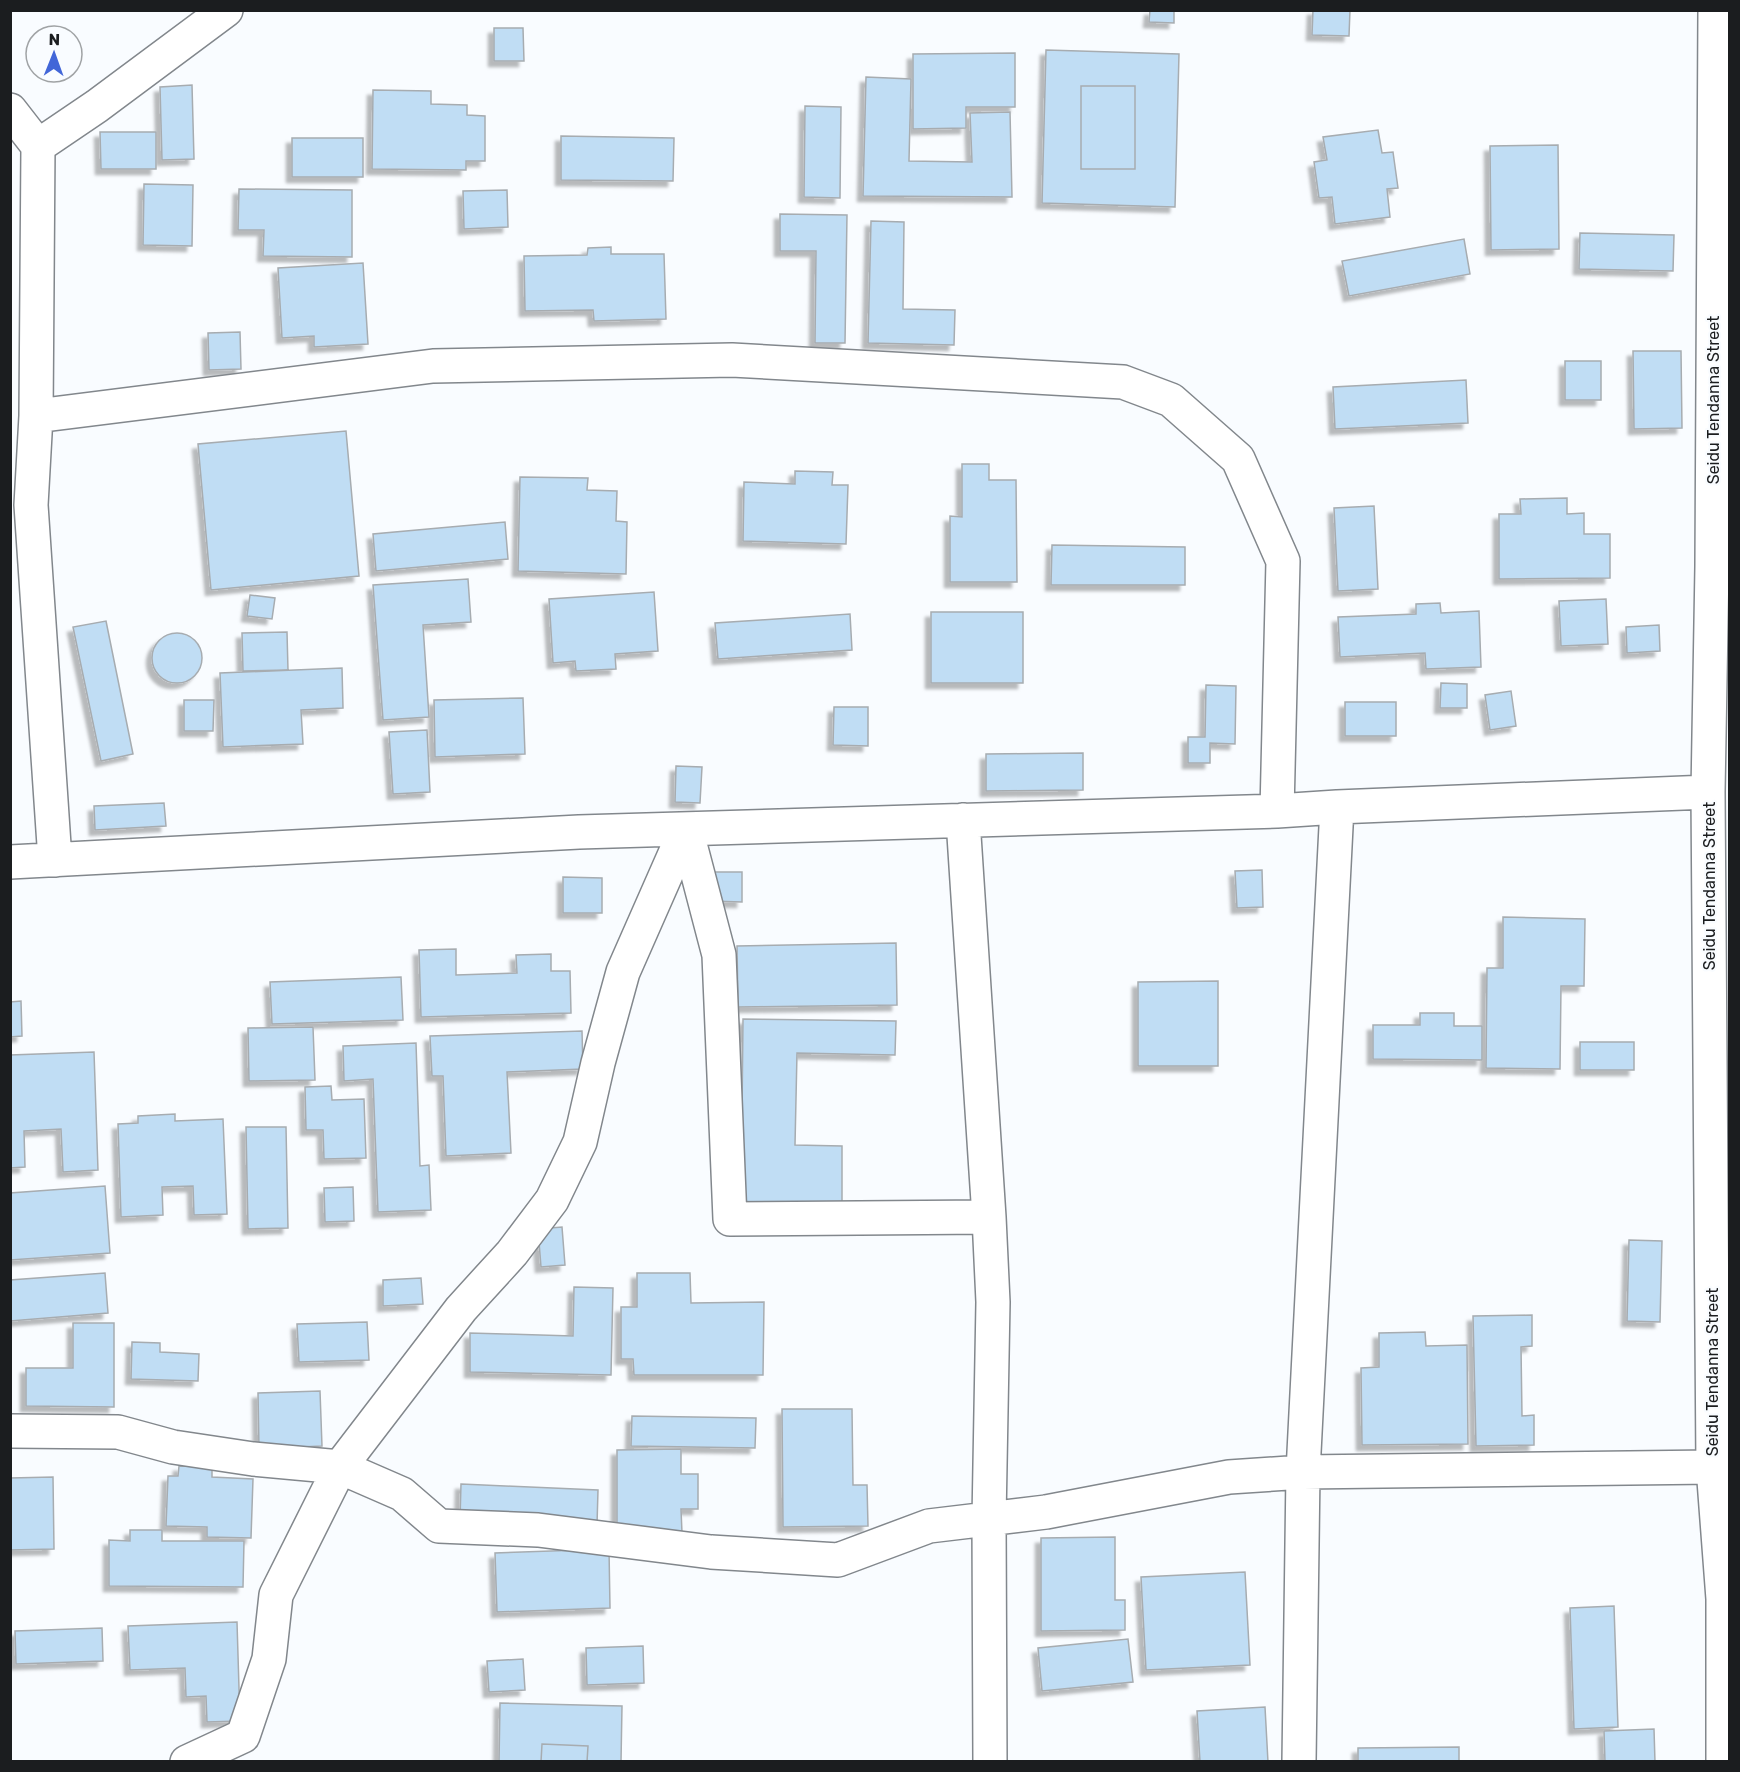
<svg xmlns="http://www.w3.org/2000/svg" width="1740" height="1772" viewBox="0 0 1740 1772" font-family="Rubik,sans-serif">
  <defs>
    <filter id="shadow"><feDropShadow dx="-5.5" dy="5.5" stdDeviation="1.5" flood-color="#0004"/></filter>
  </defs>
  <rect width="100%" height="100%" fill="#f9fcff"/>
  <!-- building -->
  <path fill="#c0ddf4" stroke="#a7acb0" stroke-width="1.5" fill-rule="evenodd" filter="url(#shadow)" d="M1150 10H1174V23L1149 22Z
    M1313 10H1350L1349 36 1312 35Z
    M494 28H523L524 61H494Z
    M1046 50 1179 54 1175 207 1042 203ZM1081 86H1135V169H1081Z
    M1015 53V107H966V128L913 129V54Z
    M866 77 911 79 909 161 972 162 970 113 1010 112 1012 197 863 196Z
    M192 85 194 159 162 160 160 87Z
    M1081 86H1135V169H1081Z
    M373 90 431 91V104L467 105V115L485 116V161H466V170L372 169Z
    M805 106 841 107 840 198 804 197Z
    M1378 130 1382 153 1393 152 1398 188 1387 189 1390 217 1335 224 1332 197 1319 198 1314 162 1327 160 1323 137Z
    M100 132H156V169H101Z
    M561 136 674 138 673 181 561 180Z
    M292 138H363V177H292Z
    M1558 145 1559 249 1491 250 1490 146Z
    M144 184 193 185 192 246 143 245Z
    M239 189 352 190V257L263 256 264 230H238Z
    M507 190 508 227 464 229 463 191Z
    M780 214 847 215 845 343H815L816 251H780Z
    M871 221 904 222 903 309 955 310 954 345 868 343Z
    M1580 233 1674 235 1673 271 1579 269Z
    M1464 239 1470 274 1349 296 1342 261Z
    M611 247V254H664L666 319 594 321 593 310 525 311 524 256 587 255 588 248Z
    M363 263 368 344 314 347V336L282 338 278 268Z
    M240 332 241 369 209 370 208 333Z
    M1633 351H1681L1682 428 1634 429Z
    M1565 361H1601V400H1565Z
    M1466 380 1468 423 1335 429 1333 387Z
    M346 431 359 576 211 590 198 444Z
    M962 464H989V480H1016L1017 582H950V516L962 517Z
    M795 471 833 472 832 485H848L846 544 743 541 744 482 795 484Z
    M520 477 588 478 587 490 617 491 616 521 627 522 626 574 518 571Z
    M1567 498V514L1584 513V534H1610V578L1499 579V514H1521L1520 499Z
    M1374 506 1378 589 1338 591 1334 508Z
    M505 522 508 559 376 571 373 534Z
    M1052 545 1185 547V585H1051Z
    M468 579 471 622 423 625 429 717 383 720 373 585Z
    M654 592 658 651 615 654 616 669 576 671 575 661 553 663 549 599Z
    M250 595 275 598 272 619 247 616Z
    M1606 599 1608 644 1561 646 1559 601Z
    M1440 603 1441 613 1479 611 1481 667 1426 669 1425 653 1340 657 1338 617 1416 614V604Z
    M931 612H1023V683H931Z
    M850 614 852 650 718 659 715 623Z
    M106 621 133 754 101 761 73 627Z
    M1659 625 1660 651 1627 653 1626 627Z
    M287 632 288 670 243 671 242 633Z
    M152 658a25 25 0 1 1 50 0a25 25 0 1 1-50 0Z
    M342 668 343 708 301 710 303 744 223 747 220 673Z
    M1441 683 1467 684V708H1440Z
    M1206 685 1236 686 1235 744 1210 743V763H1188V737H1205Z
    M1511 691 1516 726 1490 730 1485 695Z
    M523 698 525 754 435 757 434 700Z
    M184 700H214L213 731H184Z
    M1345 702H1396V736H1345Z
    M834 707H868V746L833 745Z
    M427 730 430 792 393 794 389 732Z
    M1083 753V790L986 791V754Z
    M676 766 702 767 700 803 675 802Z
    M164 803 166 826 95 830 94 806Z
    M1262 870 1263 907 1237 908 1235 871Z
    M709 872H742V902L709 901Z
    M563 877 602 878V913H563Z
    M1503 917 1585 919 1584 986H1561L1560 1069 1486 1068 1487 968H1503Z
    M896 943 897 1005 738 1007 737 946Z
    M456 949V975L517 973 516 955 551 954V971H570L571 1013 421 1017 419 950Z
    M401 977 403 1020 272 1024 270 982Z
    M1218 981V1066H1138V982Z
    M21 1001 22 1036 10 1037V1002Z
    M1420 1013H1454V1026H1482V1060L1373 1059V1025H1420Z
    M743 1019 896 1021 895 1055 797 1053 795 1145 842 1146V1206L741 1204Z
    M313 1027 315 1080 249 1081 248 1028Z
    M582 1031 583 1069 507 1072 511 1153 446 1156 443 1076H432L430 1036Z
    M1580 1042H1634V1070H1580Z
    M416 1043 420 1166 429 1165 431 1210 378 1212 373 1079 344 1081 343 1046Z
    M94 1052 98 1170 63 1172 61 1129 24 1131 25 1167 10 1168V1055Z
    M331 1086 332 1100 364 1099 366 1158 324 1159 323 1130H306L305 1087Z
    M175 1114V1121L223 1119 227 1214 194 1215 193 1186 162 1187 163 1215 121 1217 118 1124 138 1123V1116Z
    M246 1127H286L288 1228 248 1229Z
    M105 1186 110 1253 10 1260V1193Z
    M353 1187 354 1221 325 1222 324 1188Z
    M562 1227 565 1265 541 1267 538 1229Z
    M1629 1240 1662 1241 1660 1322 1627 1321Z
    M105 1273 108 1313 10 1321V1280Z
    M637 1273H690L691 1303 764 1302 763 1375H634L633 1359H621V1307H637Z
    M421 1278 423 1304 383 1306V1280Z
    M574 1287 613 1288 611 1375 470 1372V1333L573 1336Z
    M1532 1315V1346L1521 1347 1522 1416 1534 1415V1445L1476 1446 1473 1316Z
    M367 1322 369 1360 299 1362 297 1324Z
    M73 1323H114V1407L26 1406V1368H73Z
    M1425 1332 1426 1346 1467 1345 1468 1444 1362 1445 1361 1368 1379 1367V1333Z
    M132 1342 160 1343V1352L199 1354 198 1381 131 1379Z
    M320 1391 322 1446 259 1449 258 1393Z
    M782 1409H852L853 1485H867L868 1526 783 1527Z
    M632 1416 756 1418 755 1448 631 1446Z
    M681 1449V1474H698V1509H681L682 1533 617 1534V1450Z
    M179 1466 212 1467V1477L253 1479 251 1538 207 1537V1527L166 1526 168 1476H178Z
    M53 1477 54 1549 10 1550V1478Z
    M461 1484 598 1490 597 1525 460 1519Z
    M130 1530H162V1541H244L243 1587 109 1586V1540L130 1541Z
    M1115 1537V1600H1125V1630L1041 1631V1538Z
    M609 1549 610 1608 497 1612 495 1553Z
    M1245 1572 1250 1665 1146 1670 1141 1577Z
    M1614 1606 1618 1727 1574 1729 1570 1608Z
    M237 1622 240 1721 207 1722 206 1696 186 1697 185 1668 130 1670 128 1626Z
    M102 1628 103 1661 16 1664 15 1631Z
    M1128 1639 1133 1682 1042 1691 1038 1648Z
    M643 1646 644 1683 587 1685 586 1648Z
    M523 1659 525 1690 489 1692 487 1661Z
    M500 1703 622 1706 621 1762H587L588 1746 542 1744 541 1762H499Z
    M1265 1707 1268 1762H1200L1197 1711Z
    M1654 1729 1655 1762H1605L1604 1731Z
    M542 1744 588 1746 587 1762H541Z
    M1459 1747V1762H1358V1748Z"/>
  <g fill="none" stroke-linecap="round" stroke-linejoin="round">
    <!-- street casing -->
    <g stroke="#82878c" stroke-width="36">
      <path id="street" d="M1715 10 1712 566 1708 792 1713 1467 1723 1599V1762
        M10 110 38 146
        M36 416 433 366 732 360 1123 382 1171 400 1238 459 1283 561 1277 811
        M963 820 989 1217 993 1302 989 1519 990 1762
        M686 829 719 955 730 1219 989 1217
        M55 860 31 505 36 416 38 146 97 106 226 10
        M10 862 579 832 1277 811 1337 807 1708 792
        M10 1431 118 1432 173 1447 253 1459 340 1467 402 1494 439 1526 538 1530 711 1552 838 1560 929 1526 1046 1512 1229 1477 1303 1472 1713 1467
        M187 1762 243 1736 269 1659 276 1595 340 1467 461 1309 512 1253 552 1200 580 1142 598 1063 623 972 686 829
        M1299 1762 1303 1472 1337 807"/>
    </g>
    <!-- street -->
    <use href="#street" stroke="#fff" stroke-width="33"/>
  </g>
  <g text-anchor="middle" stroke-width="4.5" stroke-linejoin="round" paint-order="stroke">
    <!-- street labels -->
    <g font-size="16" fill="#1b1d1f" stroke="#f9fcff">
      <text transform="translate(1713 400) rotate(-90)" y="6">Seidu Tendanna Street</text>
      <text transform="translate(1709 886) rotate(-90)" y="6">Seidu Tendanna Street</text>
      <text transform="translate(1712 1372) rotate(-90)" y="6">Seidu Tendanna Street</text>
    </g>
  </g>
  <!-- border -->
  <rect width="1740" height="1772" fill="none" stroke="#1b1d1f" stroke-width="24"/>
  <!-- north arrow -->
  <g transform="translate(54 54) rotate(1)"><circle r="28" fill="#f9fcff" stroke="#a0a3a5" stroke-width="1.5"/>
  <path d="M0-4.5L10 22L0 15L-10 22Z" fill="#4266d8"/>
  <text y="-9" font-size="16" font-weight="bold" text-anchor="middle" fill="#1b1d1f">N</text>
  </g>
</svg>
